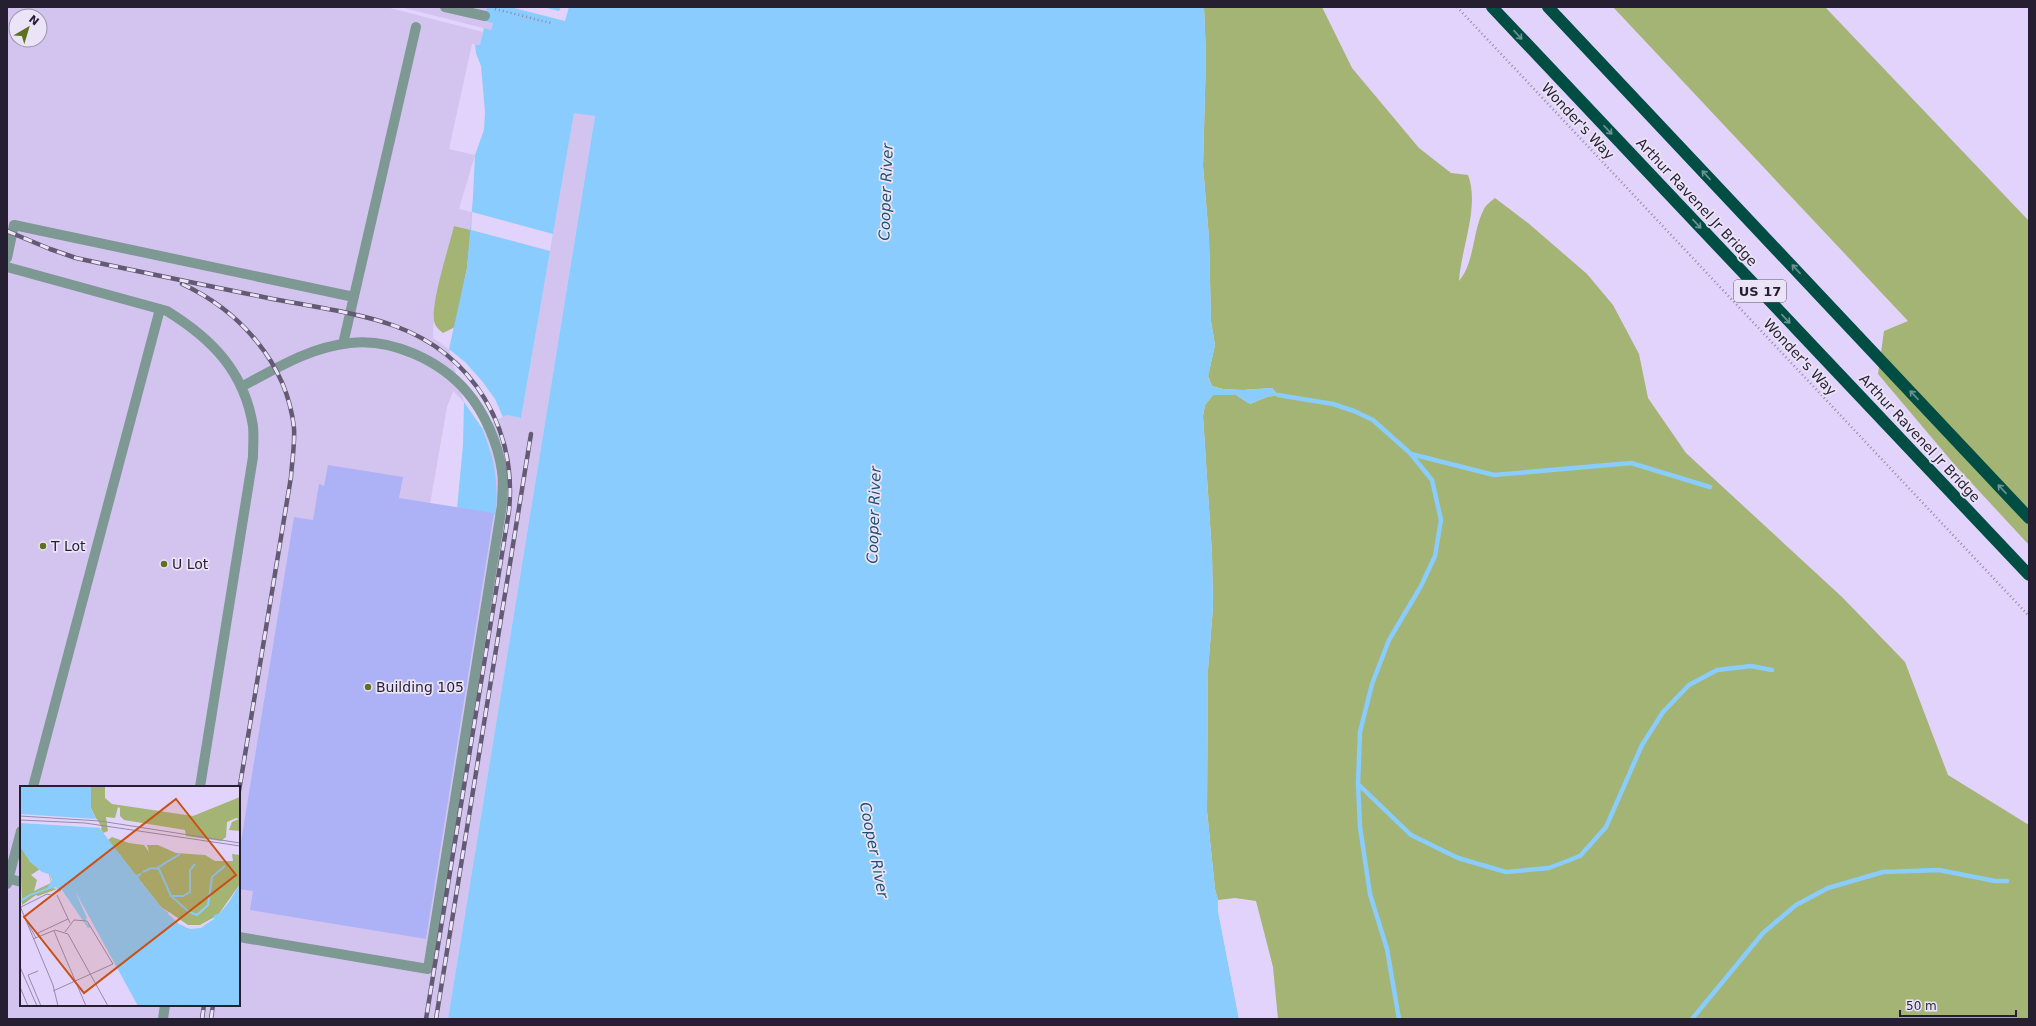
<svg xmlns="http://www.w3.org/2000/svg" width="2036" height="1026" viewBox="0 0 2036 1026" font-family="'DejaVu Sans',sans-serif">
  <rect width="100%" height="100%" fill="#e1d3fb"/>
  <!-- built -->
  <path fill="#d3c4ef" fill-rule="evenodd" d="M7 7H386L483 32 480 46 472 44 449 149 475 155 459 209 472 212 471 230 454 226 434 306 433 338 449 349 464 402 453 391 447 407 430 504 457 509 495 515 490 447 482 428 507 415 521 418 574 112 595 116 448 1019H7ZM16 16H40V40H16ZM21 787H239V1005H21Z
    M400 7H487L484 21 493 23 491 30Z"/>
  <!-- green -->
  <path fill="#a3b475" d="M1204 7H1322L1352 68 1419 148 1451 173 1468 175C1480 207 1461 248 1459 281 1475 262 1472 232 1484 209 1486 205 1491 201 1495 198L1528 223 1587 274 1613 305 1639 354 1648 398 1686 453 1842 597 1905 662 1948 775 2029 825V1019H1278L1273 967 1256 901 1235 898 1218 900 1215 889 1207 811 1208 670 1213 607 1212 554 1203 416 1205 405 1213 395H1236L1250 404 1267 397 1278 395 1272 388 1243 390 1223 389 1212 386 1208 376 1215 345 1211 321 1209 238 1203 166 1206 56Z
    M1613 7H1825L2029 221V545L1954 464 1878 374 1884 331 1908 321Z
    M454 226 471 230 467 268 455 327 443 333C439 330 435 326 434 321 431 302 449 247 454 226Z"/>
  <!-- water -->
  <path fill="#89ccfd" d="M487 7H1204L1206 56 1203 166 1209 238 1211 321 1215 345 1208 377 1212 386 1223 389 1243 390 1272 388 1278 395 1267 397 1250 404 1236 395H1213L1205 405 1203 416 1212 554 1213 607 1208 670 1207 811 1215 889 1218 900V911L1239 1019H448L595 116 574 113 521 418 507 415 482 428C495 459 498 481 496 515L457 509 463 445 464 402 449 349 467 268 473 197 475 155 484 130 485 112 481 66 476 53 475 45H480L484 28 491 30 493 23 484 21Z"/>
  <!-- pier -->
  <path fill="#e1d3fb" d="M510 7H543L559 11 561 7H569L565 21Z
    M472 212 553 234 550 251 471 230Z
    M449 349 465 362 482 381 495 399 503 417 482 428 464 402Z
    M1218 900H1220V911L1241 1019H1239L1218 911Z"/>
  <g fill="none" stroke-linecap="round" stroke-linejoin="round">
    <!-- stream -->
    <path stroke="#89ccfd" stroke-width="4.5" d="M1278 395 1333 404 1354 411 1373 420 1410 453 1432 480 1441 520 1435 556 1421 586 1389 640 1372 684 1360 732 1358 784 1360 827 1370 894 1387 949 1399 1019
      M1411 454 1494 475 1631 463 1710 487
      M1358 784 1411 835 1458 858 1506 872 1549 868 1580 856 1606 827 1642 745 1663 712 1689 685 1717 670 1751 666 1772 670
      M1692 1019 1763 933 1796 905 1828 888 1883 872 1939 870 1995 881H2007"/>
  </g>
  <!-- building -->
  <path fill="#adb2f6" d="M328 465 403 477 399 498 494 513 426 939 250 910 253 891 239 889V854L294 517 313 520 319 484 324 486Z"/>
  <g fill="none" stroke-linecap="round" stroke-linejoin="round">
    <!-- path -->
    <path stroke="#9489a8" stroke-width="2.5" stroke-dasharray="1 3" stroke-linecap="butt" d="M1457 7 2029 616
      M495 9 551 23"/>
    <!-- minor -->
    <path stroke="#7e9893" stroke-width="10" d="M445 7 485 16
      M7 258 14 225 354 297
      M7 267 167 311C212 339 244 371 253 426 254 436 253 447 253 457L200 787
      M343 344 416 27
      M33 787 160 309
      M7 878 21 882
      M7 884 21 831
      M239 937 428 969 502 505C502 494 504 482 502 471 498 444 485 413 467 392 440 360 391 338 350 343 310 347 275 369 241 387
      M163 1019 165 1005"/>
    <!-- highway -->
    <path stroke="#004d43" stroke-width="12" d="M1492 7 2029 575
      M1548 7 2029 518"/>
    <!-- rail casing -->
    <g stroke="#635a73" stroke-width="4.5">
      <path id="rail" d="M7 231 50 249 76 258C140 272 204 285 268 298 308 306 356 312 395 326 474 355 517 429 509 511L426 1019
        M182 284C239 310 287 363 294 428 295 444 292 461 291 477L239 791
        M202 1019 204 1005
        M211 1019 213 1005
        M436 1019 531 434"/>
    </g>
    <!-- rail -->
    <use href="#rail" stroke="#ebe4f8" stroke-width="3" stroke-dasharray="9" stroke-linecap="butt"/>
  </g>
  <!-- one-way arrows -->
  <defs><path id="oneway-shaft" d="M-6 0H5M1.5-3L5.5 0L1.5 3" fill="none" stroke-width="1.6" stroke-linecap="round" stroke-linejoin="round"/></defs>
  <g stroke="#6a9194">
    <use href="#oneway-shaft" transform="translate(1518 35) rotate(47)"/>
    <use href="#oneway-shaft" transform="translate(1608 130) rotate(47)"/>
    <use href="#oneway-shaft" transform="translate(1706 175) rotate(-133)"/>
    <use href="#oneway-shaft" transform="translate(1697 224) rotate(47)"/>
    <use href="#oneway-shaft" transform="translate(1796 269) rotate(-133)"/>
    <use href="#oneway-shaft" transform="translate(1786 319) rotate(47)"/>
    <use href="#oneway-shaft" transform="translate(1914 395) rotate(-133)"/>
    <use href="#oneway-shaft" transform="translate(2002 489) rotate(-133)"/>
  </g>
  <!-- markers -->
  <g fill="#5f711f" stroke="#ebe4f8" stroke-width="1.5">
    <circle cx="43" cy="546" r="4"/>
    <circle cx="164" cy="564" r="4"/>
    <circle cx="368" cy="687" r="4"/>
  </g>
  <g text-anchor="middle" stroke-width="3.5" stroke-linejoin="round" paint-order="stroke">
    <!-- shield labels -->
    <rect fill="#ebe4f8" stroke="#615a6d" stroke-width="1" x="1734" y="280" width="52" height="22" rx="3"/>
    <g font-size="13" font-weight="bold" fill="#261f31">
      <text x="1760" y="296">US 17</text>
    </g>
    <!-- street labels -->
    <g font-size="14" fill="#261f31" stroke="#ebe4f8">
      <text transform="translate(1578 121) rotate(47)" y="5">Wonder's Way</text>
      <text transform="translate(1697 202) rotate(47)" y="5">Arthur Ravenel Jr Bridge</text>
      <text transform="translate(1800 357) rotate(47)" y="5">Wonder's Way</text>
      <text transform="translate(1920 438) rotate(47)" y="5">Arthur Ravenel Jr Bridge</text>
    </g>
    <!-- poi labels -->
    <g font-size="14" fill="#261f31" stroke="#ebe4f8" text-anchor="start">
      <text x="51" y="551">T Lot</text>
      <text x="172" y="569">U Lot</text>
      <text x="376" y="692">Building 105</text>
    </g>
    <!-- water labels -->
    <g font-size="15" font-style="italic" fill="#1f5172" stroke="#ebe4f8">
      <text transform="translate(886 192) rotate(-88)" y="5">Cooper River</text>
      <text transform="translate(874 515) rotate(-88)" y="5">Cooper River</text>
      <text transform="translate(874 850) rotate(79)" y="5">Cooper River</text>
    </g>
  </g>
  <!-- overview -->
  <g transform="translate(20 786)">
    <rect width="220" height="220" fill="#e1d3fb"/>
    <path d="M71 0H85V12L92 18 173 30 220 11V45L209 44 212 36 219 33 216 32 207 36 206 51 201 55 166 50 165 44 104 34 100 30V22L98 21 95 32 86 31 88 45 83 47 71 22ZM92 51 109 57 124 59 129 66 127 59H138L156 67 185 69 195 75H213L212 68 220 69V98L198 129 180 139H168L141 121 88 54ZM0 60 10 75 20 83 11 89 17 94 14 105 31 97 29 88 22 86 30 88 32 102 37 103 18 110 16 109 2 119Z" fill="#a3b475"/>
    <path d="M0 0H71V22L80 43 116 89 123 86 118 92 141 121 167 142H180L194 133V129L200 127 209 116 220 98V220H118L55 105 67 132 65 135 71 141 68 142 42 104H38L36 101 10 110 0 117V114L10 108 27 102 32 94 30 88 22 86 10 76 0 60Z" fill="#89ccfd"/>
    <path d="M0 28 77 33 82 42 0 37ZM149 126 170 141 179 140 194 132 181 142 170 143 159 138 148 128Z" fill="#e1d3fb"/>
    <path fill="none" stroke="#89ccfd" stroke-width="2" d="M137 82 160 68M123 86 131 82 139 83 151 110 169 126 177 129 188 119 192 91 205 80M151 110H163L170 106V84L175 78"/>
    <path fill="none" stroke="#968baa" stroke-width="1" d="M0 30 80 35 220 57M0 34 65 37 220 60M37 109 50 137M0 120 5 132M1 121 27 108 31 109 41 104M34 145 66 220M20 151 18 147 48 133M16 152 5 132 33 199 38 220M13 153 35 144 48 148 88 220M0 181 17 220M18 185 8 189 21 220M0 201 8 220M33 205 93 178 67 135 54 134 45 146"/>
    <path fill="#cb5012" fill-opacity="0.15" stroke="#cb5012" stroke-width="2" d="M156 13 216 89 64 207 4 131Z"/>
    <rect width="220" height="220" fill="none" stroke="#261f31" stroke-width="2"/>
  </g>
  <!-- border -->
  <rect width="2036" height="1026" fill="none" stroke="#261f31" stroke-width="16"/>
  <!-- north arrow -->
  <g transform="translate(28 28) rotate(38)"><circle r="19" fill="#ebe4f8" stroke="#9c95a8"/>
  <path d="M0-3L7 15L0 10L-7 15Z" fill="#5f711f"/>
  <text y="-6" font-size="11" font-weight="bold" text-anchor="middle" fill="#261f31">N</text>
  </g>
  <!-- scale -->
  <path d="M1900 1010v6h116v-6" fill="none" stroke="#261f31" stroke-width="2"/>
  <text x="1906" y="1010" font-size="12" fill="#261f31" stroke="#ebe4f8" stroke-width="3" paint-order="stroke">50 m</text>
</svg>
